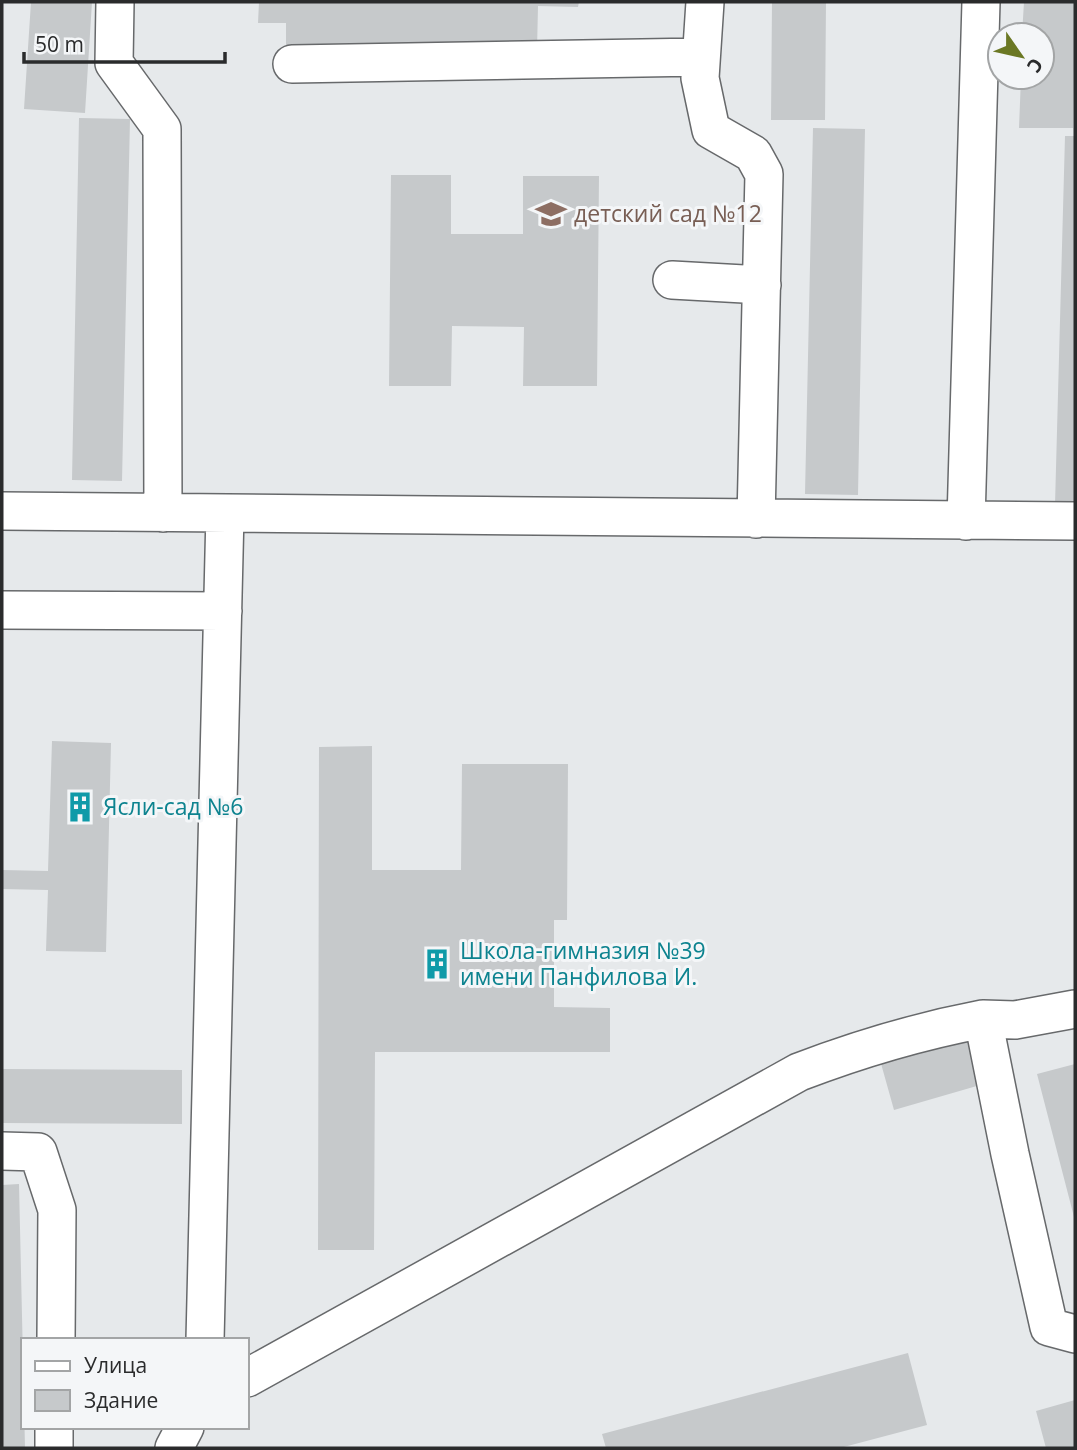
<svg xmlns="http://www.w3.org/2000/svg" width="1077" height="1450" viewBox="0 0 1077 1450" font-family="'Open Sans',sans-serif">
  <rect width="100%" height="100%" fill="#e6e9eb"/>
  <!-- building -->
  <path fill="#c6c9cb" d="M31 2H92L85 113 24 109Z
    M259 2H579L578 7 538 6 537 50 286 45V23H258Z
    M772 2H826L825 120H771Z
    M1024 2H1075L1073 128H1019L1021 77H1042V35H1022Z
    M79 118 130 119 122 481 72 480Z
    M813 128 865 129 858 495 805 494Z
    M1065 136H1075V505H1055Z
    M391 175H451V234H523V176H599L597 386H523L524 327 452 326 451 386H389Z
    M52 741 111 743 106 952 46 951 48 890 2 889V870L48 871Z
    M372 746V870H461L462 764H568L567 920H554V1007L610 1008V1052H375L374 1250H318L319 747Z
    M980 1031 994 1081 894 1110 880 1060Z
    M1075 1064V1217H1074L1037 1074Z
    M2 1069 182 1070V1124L2 1123Z
    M19 1184 25 1448H2V1185Z
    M908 1353 927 1425 840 1448H606L602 1434Z
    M1075 1400V1448H1046L1036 1411Z"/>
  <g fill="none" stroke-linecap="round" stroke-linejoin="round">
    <!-- minor casing -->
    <g stroke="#67696b" stroke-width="40">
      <path id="minor" d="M115 2 114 63 162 129 163 513
        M705 2 700 78 711 130 753 154 764 174 756 519
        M292 64 701 57
        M672 280 762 285
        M2 511 1075 521
        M966 521 981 2
        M2 610 223 611
        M983 1019 1015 1020 1075 1009
        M2 1151 38 1152 57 1210 56 1340
        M205 1340 225 513
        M247 1378 799 1072C859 1049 920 1031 983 1019L1010 1154 1049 1327 1075 1334
        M54 1448V1427
        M174 1448 185 1427"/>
    </g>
    <!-- minor -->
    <use href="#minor" stroke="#fff" stroke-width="37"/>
  </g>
  <!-- icons -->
  <defs>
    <g id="school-bare" transform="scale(2.415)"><path d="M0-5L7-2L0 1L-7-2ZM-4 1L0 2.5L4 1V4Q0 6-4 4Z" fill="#8d6e63" stroke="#f4f6f8" stroke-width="2.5" paint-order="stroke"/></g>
    <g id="building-bare" transform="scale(2.415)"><path d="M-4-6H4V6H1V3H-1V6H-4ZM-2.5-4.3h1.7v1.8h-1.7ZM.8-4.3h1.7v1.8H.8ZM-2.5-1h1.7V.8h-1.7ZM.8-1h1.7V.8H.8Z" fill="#0f9aa8" stroke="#f4f6f8" stroke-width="2.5" paint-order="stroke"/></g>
  </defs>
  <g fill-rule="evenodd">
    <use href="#school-bare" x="551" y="214"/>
    <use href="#building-bare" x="80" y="807"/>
    <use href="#building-bare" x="437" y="964"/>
  </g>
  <g text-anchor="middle" stroke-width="6" stroke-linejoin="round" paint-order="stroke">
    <!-- education labels -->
    <g font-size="23" fill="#785e54" stroke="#f4f6f8" text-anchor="start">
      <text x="574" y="222">детский сад №12</text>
    </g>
    <!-- culture labels -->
    <g font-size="23" fill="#0d838f" stroke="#f4f6f8" text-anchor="start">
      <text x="103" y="815">Ясли-сад №6</text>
      <text x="460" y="959">Школа-гимназия №39<tspan x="460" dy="26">имени Панфилова И.</tspan></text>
    </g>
  </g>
  <!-- border -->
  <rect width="1077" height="1450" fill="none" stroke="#2a2b2c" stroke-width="7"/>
  <!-- legend -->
  <rect x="21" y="1338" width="228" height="91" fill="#f4f6f8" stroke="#a3a5a6" stroke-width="2"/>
  <rect x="35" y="1361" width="35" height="10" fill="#ffffff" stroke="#a3a5a6" stroke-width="2"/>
  <text x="84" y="1373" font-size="21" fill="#2a2b2c">Улица</text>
  <rect x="35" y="1390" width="35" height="21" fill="#c6c9cb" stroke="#a3a5a6" stroke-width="2"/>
  <text x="84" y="1408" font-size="21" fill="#2a2b2c">Здание</text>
  <!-- north arrow -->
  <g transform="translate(1021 56) rotate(124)"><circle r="33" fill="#f4f6f8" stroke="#a3a5a6" stroke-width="2"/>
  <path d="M0-5L12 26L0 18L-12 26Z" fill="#6b7824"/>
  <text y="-10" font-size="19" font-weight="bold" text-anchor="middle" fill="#2a2b2c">С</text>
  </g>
  <!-- scale -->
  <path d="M24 52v10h201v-10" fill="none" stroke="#2a2b2c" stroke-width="3.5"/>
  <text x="35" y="52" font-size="21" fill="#2a2b2c" stroke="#f4f6f8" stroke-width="5" paint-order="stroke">50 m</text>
</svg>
